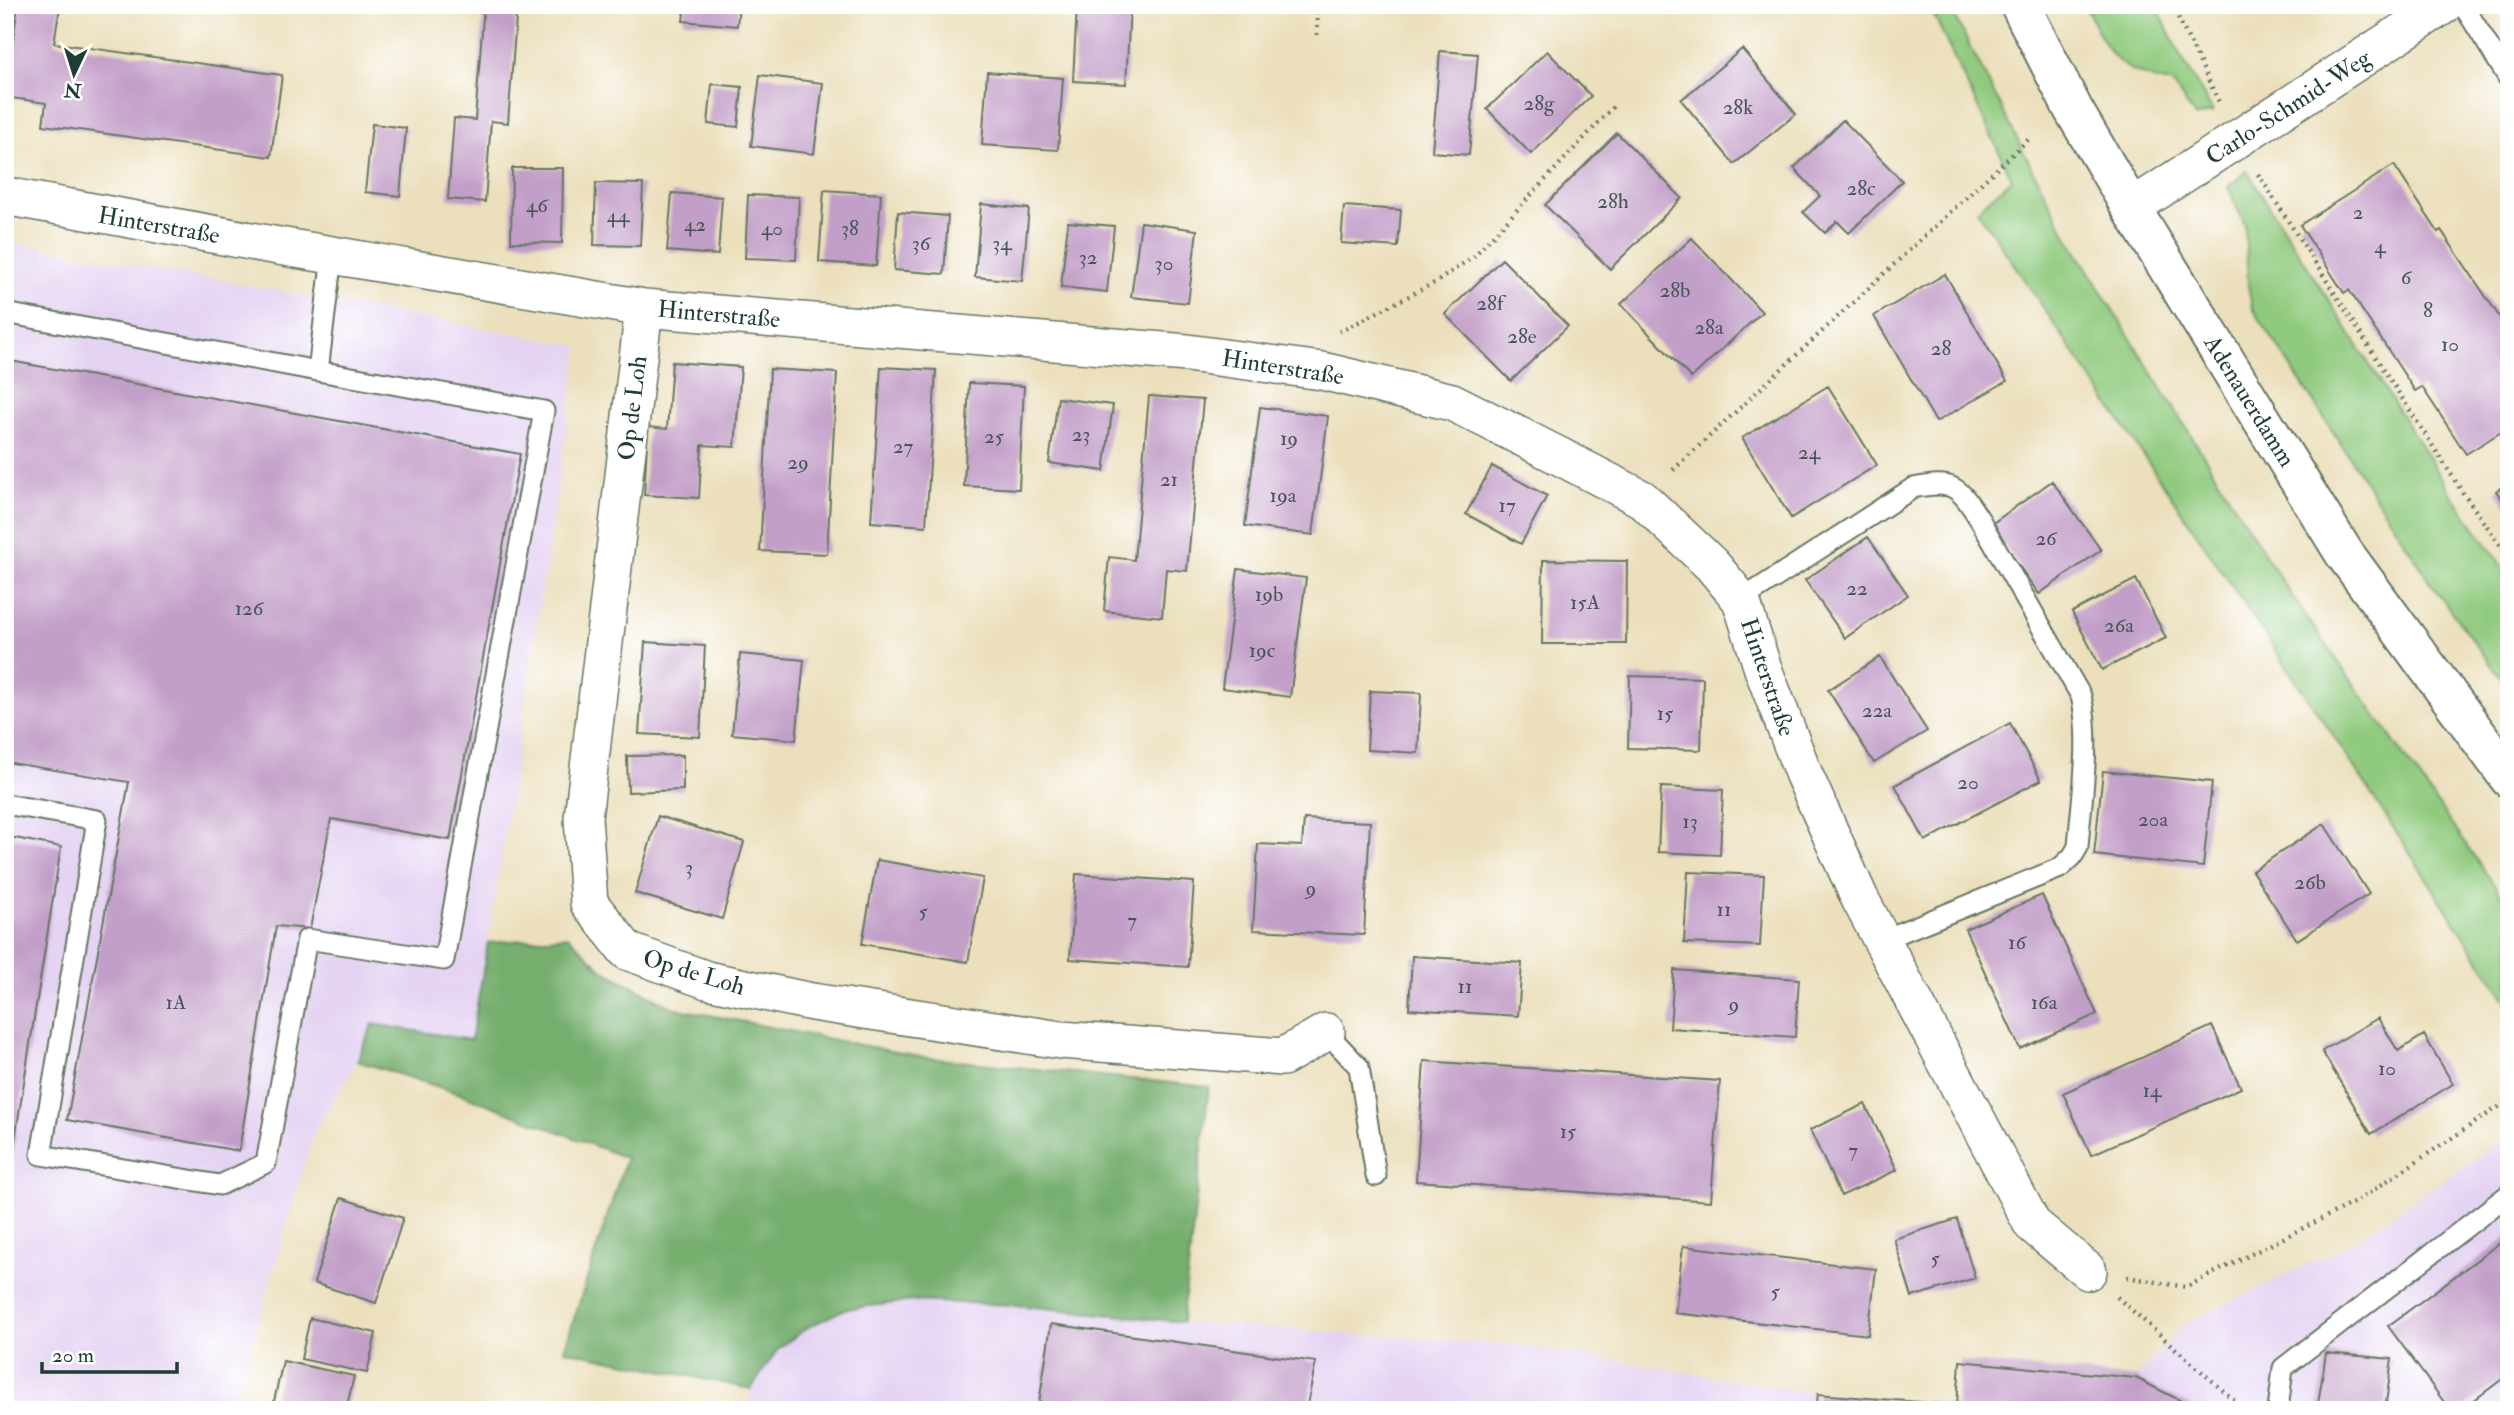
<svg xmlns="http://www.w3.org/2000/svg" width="2514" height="1415" viewBox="0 0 2514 1415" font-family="'IM FELL Double Pica',serif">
  <rect width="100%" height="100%" fill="#fff"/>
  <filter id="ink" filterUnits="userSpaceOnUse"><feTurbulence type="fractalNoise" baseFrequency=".0143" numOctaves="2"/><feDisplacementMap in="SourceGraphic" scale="14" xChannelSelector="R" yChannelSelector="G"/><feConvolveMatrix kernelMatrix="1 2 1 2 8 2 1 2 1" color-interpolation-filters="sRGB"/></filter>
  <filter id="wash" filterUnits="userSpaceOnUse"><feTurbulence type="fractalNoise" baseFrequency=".00686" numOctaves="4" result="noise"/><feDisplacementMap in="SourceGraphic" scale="28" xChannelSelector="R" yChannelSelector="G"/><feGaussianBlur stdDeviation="1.57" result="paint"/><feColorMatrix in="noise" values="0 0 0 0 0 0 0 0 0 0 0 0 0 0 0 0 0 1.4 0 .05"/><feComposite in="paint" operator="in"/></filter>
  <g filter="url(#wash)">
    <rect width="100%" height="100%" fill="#ebdfbc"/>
    <!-- built -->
    <path fill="#e4d3f2" d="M5 241 579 346 488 943 471 1040 373 1024 357 1061 314 1132 232 1410H5Z
      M2509 1135V1410H747L751 1389 778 1349 808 1327 845 1309 912 1301 1014 1305 1182 1322 1526 1346 1818 1394 1956 1405 1960 1361 2136 1378 2183 1325 2350 1244Z"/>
    <!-- green -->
    <path fill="#90ca7e" stroke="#588459" stroke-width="2" d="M1929 5H1949L2066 235 2283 583 2509 906V1005L2329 729 1977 210 2012 179Z
      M2085 5H2156L2180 55 2213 112 2195 117 2173 84C2114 70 2110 57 2085 5Z
      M2247 171 2454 498 2509 576V689L2439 595 2252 307 2248 285 2245 225 2228 187Z"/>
    <!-- forest -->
    <path fill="#74ae6d" stroke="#4a7650" stroke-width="2" d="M568 936 604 971 674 1008 921 1057 1209 1087 1182 1322 1014 1305 912 1301 845 1309 808 1327 778 1349 751 1389 564 1350 626 1158 464 1095 357 1061 373 1024 471 1040 488 943Z"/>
    <g id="blocks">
      <!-- building -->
      <path fill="#c29fc8" d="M18 5 60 7 54 43 282 75 271 157 43 125 46 103 5 97Z
        M484 5H517L508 123 491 121 485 202 448 199 454 118 475 120Z
        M685 5H739L737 26 683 21Z
        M1077 5 1130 6 1126 84 1073 81Z
        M1742 49 1796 114 1734 164 1681 100Z
        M1440 51 1478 54 1469 155 1432 152Z
        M1547 51 1591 96 1531 154 1487 109Z
        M987 72 1063 78 1058 150 982 145Z
        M760 75 823 83 814 154 751 146Z
        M712 84 742 87 738 127 708 124Z
        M1843 120 1902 181 1849 233 1837 221 1825 233 1803 212 1820 196 1794 168Z
        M372 124 406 128 400 196 365 192Z
        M1617 133 1682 198 1610 269 1545 205Z
        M2394 165 2438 232 2441 230 2509 331V427L2466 454 2422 387 2415 391 2349 290 2344 293 2300 225Z
        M512 168H563L562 243 511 242Z
        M596 183 643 184 640 246 594 245Z
        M824 190 881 194 876 266 819 262Z
        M672 193 722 197 718 255 667 251Z
        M748 195 799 197 796 260 745 258Z
        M981 204 1029 209 1022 281 975 277Z
        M1344 206 1401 210 1398 247 1341 243Z
        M898 212 948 216 944 274 894 270Z
        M1068 222 1114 226 1107 292 1061 287Z
        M1141 222 1197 230 1188 303 1131 297Z
        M1692 238 1762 312 1691 378 1621 304Z
        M1502 259 1568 326 1511 381 1445 314Z
        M1945 274 2007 381 1936 422 1874 316Z
        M5 360 520 454 450 840 331 819 310 929 276 926 239 1151 67 1120 129 782 5 762Z
        M672 362 741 367 735 447 702 445 699 498 644 495 648 427 667 429Z
        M881 367 936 370 926 526 871 522Z
        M770 369 837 373 827 554 760 551Z
        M969 383 1024 386 1019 489 964 486Z
        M1828 386 1877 465 1791 518 1742 438Z
        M1149 396 1203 400 1187 571 1166 569 1162 617 1104 611 1109 557 1134 560Z
        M1058 398 1113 405 1104 471 1049 463Z
        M1260 407 1328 416 1313 535 1245 526Z
        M1492 466 1547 496 1521 544 1466 514Z
        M2052 481 2101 550 2039 594 1990 525Z
        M2509 482V509L2496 491Z
        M1868 537 1908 595 1845 638 1805 580Z
        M1543 560 1627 561 1626 644H1542Z
        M1238 569 1306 578 1290 697 1222 688Z
        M2136 579 2166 638 2102 670 2072 612Z
        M645 642 705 646 700 737 639 734Z
        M740 654 804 660 796 740 732 734Z
        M1880 657 1927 731 1874 763 1828 690Z
        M1630 676 1703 678 1701 750 1628 748Z
        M1370 691 1421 693 1418 753 1367 750Z
        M2010 723 2041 780 1925 841 1895 785Z
        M683 755V790L628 792 627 756Z
        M2103 771 2212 782 2203 867 2094 855Z
        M1661 787 1723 790 1720 855 1658 852Z
        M658 816 744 842 722 919 635 893Z
        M1304 819 1370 822 1364 935 1253 930 1258 844 1302 846Z
        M2324 824 2369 894 2297 940 2252 871Z
        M5 836 61 847 7 1190H5Z
        M877 860 983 878 968 962 862 944Z
        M1688 872 1764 875 1760 946 1684 943Z
        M1076 874 1194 882 1188 967 1070 959Z
        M2042 895 2097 1014 2020 1049 1965 929Z
        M1412 956 1522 963 1518 1016 1409 1009Z
        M1674 970 1799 979 1795 1037 1670 1028Z
        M2378 1018 2398 1051 2424 1035 2453 1084 2371 1134 2322 1051Z
        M2212 1026 2241 1088 2091 1155 2063 1093Z
        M1424 1061 1720 1081 1711 1201 1416 1181Z
        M1865 1104 1897 1170 1841 1196 1810 1130Z
        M341 1198 403 1218 376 1303 314 1283Z
        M1957 1219 1975 1278 1912 1297 1894 1239Z
        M2509 1236V1374L2461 1410H2450L2388 1326Z
        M1683 1246 1876 1269 1868 1335 1675 1313Z
        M310 1318 376 1333 367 1373 301 1359Z
        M1051 1324 1316 1362 1306 1410H1038Z
        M2326 1353 2392 1359 2385 1410H2317Z
        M283 1361 354 1376 346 1410H272Z
        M1960 1361 2136 1378 2199 1410H1816L1818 1394 1957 1405Z"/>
    </g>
  </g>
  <g filter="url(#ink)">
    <use href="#blocks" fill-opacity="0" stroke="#667664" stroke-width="2"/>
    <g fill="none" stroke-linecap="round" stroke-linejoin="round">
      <!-- lane casing -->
      <g stroke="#667664" stroke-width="23">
        <path id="lane" d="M2463 5 2509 79
          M5 313 318 371
          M1741 600 1913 488C1955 480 1958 486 1980 520L2081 696C2092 739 2081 802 2078 847L2072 857 2060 868 1882 940
          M5 804 97 820 41 1155 220 1185 266 1163 307 939 444 960 544 411 318 371 332 256
          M1326 1032 1359 1067 1376 1176
          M2278 1410 2283 1368 2509 1194"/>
      </g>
      <!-- street casing -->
      <g stroke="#667664" stroke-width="40">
        <path id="street" d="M5 196 267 244 644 308 1187 353 1322 371 1452 402 1559 456 1642 499 1712 565 1741 600 1763 669 1804 775 1860 899 2032 1224 2088 1271
          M2131 208 2444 5
          M644 308 583 818 589 903 627 951 707 980 812 1002 1061 1040 1283 1057 1326 1032"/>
      </g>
      <!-- secondary casing -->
      <g stroke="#667664" stroke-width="42">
        <path id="secondary" d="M2020 5 2073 109 2131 208 2344 553 2509 778"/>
      </g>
      <!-- path -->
      <path stroke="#667664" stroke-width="4.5" stroke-dasharray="2 5" stroke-linecap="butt" d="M2172 5 2219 102
        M1317 35 1318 5
        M2258 174 2463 493 2509 557
        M1339 332 1438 281 1474 256 1614 106
        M1673 470 2031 137
        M2127 1277 2186 1287 2357 1201 2509 1100
        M2117 1297 2244 1409"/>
      <!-- lane -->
      <use href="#lane" stroke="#fff" stroke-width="19"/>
      <!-- street -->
      <use href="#street" stroke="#fff" stroke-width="37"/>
      <!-- secondary -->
      <use href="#secondary" stroke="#fff" stroke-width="38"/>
    </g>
  </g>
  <g text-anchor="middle" stroke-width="6" stroke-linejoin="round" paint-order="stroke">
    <!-- number labels -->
    <g font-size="21" fill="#485659">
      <text x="1539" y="110">28g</text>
      <text x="1738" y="114">28k</text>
      <text x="1861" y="195">28c</text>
      <text x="1613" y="208">28h</text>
      <text x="537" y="212">46</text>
      <text x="2358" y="219">2</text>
      <text x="618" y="222">44</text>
      <text x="695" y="231">42</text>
      <text x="772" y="235">40</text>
      <text x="850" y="235">38</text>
      <text x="921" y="250">36</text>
      <text x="1002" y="250">34</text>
      <text x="2380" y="253">4</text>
      <text x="1088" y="264">32</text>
      <text x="1164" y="270">30</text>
      <text x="2406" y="284">6</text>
      <text x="1675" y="297">28b</text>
      <text x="1490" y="310">28f</text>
      <text x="2428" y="317">8</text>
      <text x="1709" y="334">28a</text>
      <text x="1522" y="343">28e</text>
      <text x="2450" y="351">10</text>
      <text x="1941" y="355">28</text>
      <text x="1081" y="441">23</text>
      <text x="994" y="443">25</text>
      <text x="1289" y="445">19</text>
      <text x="903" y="453">27</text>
      <text x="1809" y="459">24</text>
      <text x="798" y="469">29</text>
      <text x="1169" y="486">21</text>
      <text x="1283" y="502">19a</text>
      <text x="1507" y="512">17</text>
      <text x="2046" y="545">26</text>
      <text x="1857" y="595">22</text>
      <text x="1269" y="601">19b</text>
      <text x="1585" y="609">15A</text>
      <text x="249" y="615">126</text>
      <text x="2119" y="632">26a</text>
      <text x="1262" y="657">19c</text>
      <text x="1877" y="717">22a</text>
      <text x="1665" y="720">15</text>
      <text x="1968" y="789">20</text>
      <text x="2153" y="826">20a</text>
      <text x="1690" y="828">13</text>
      <text x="689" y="874">3</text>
      <text x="2310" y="889">26b</text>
      <text x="1311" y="895">9</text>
      <text x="1724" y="916">11</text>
      <text x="923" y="918">5</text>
      <text x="1132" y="927">7</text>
      <text x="2017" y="949">16</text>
      <text x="1465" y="993">11</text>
      <text x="176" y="1009">1A</text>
      <text x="2044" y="1009">16a</text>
      <text x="1734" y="1011">9</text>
      <text x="2387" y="1075">10</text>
      <text x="2152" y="1097">14</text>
      <text x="1568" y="1138">15</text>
      <text x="1853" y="1157">7</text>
      <text x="1935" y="1265">5</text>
      <text x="1775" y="1298">5</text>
    </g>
    <!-- street labels -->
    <g font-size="24" fill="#1f3d34" stroke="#fff">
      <text transform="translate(2288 107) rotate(-33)" y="8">Carlo-Schmid-Weg</text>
      <text transform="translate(159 225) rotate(10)" y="8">Hinterstraße</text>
      <text transform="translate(719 314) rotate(5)" y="8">Hinterstraße</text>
      <text transform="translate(1283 367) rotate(9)" y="8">Hinterstraße</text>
      <text transform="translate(2250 401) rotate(58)" y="8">Adenauerdamm</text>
      <text transform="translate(632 408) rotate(-83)" y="8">Op de Loh</text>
      <text transform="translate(1768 677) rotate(71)" y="8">Hinterstraße</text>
      <text transform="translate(694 972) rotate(17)" y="8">Op de Loh</text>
    </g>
  </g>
  <!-- margin -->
  <rect width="2514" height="1415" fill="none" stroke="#fff" stroke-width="28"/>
  <!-- north arrow -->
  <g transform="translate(74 74) rotate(184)" stroke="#ffffff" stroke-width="5" paint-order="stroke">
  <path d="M0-5L12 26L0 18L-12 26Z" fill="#1f3d34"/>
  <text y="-10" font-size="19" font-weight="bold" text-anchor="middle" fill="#1f3d34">N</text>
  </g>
  <!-- scale -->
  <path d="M42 1362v10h135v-10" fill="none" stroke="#1f3d34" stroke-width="3.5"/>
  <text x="52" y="1362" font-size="21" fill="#1f3d34" stroke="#ffffff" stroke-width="5" paint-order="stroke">20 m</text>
</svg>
